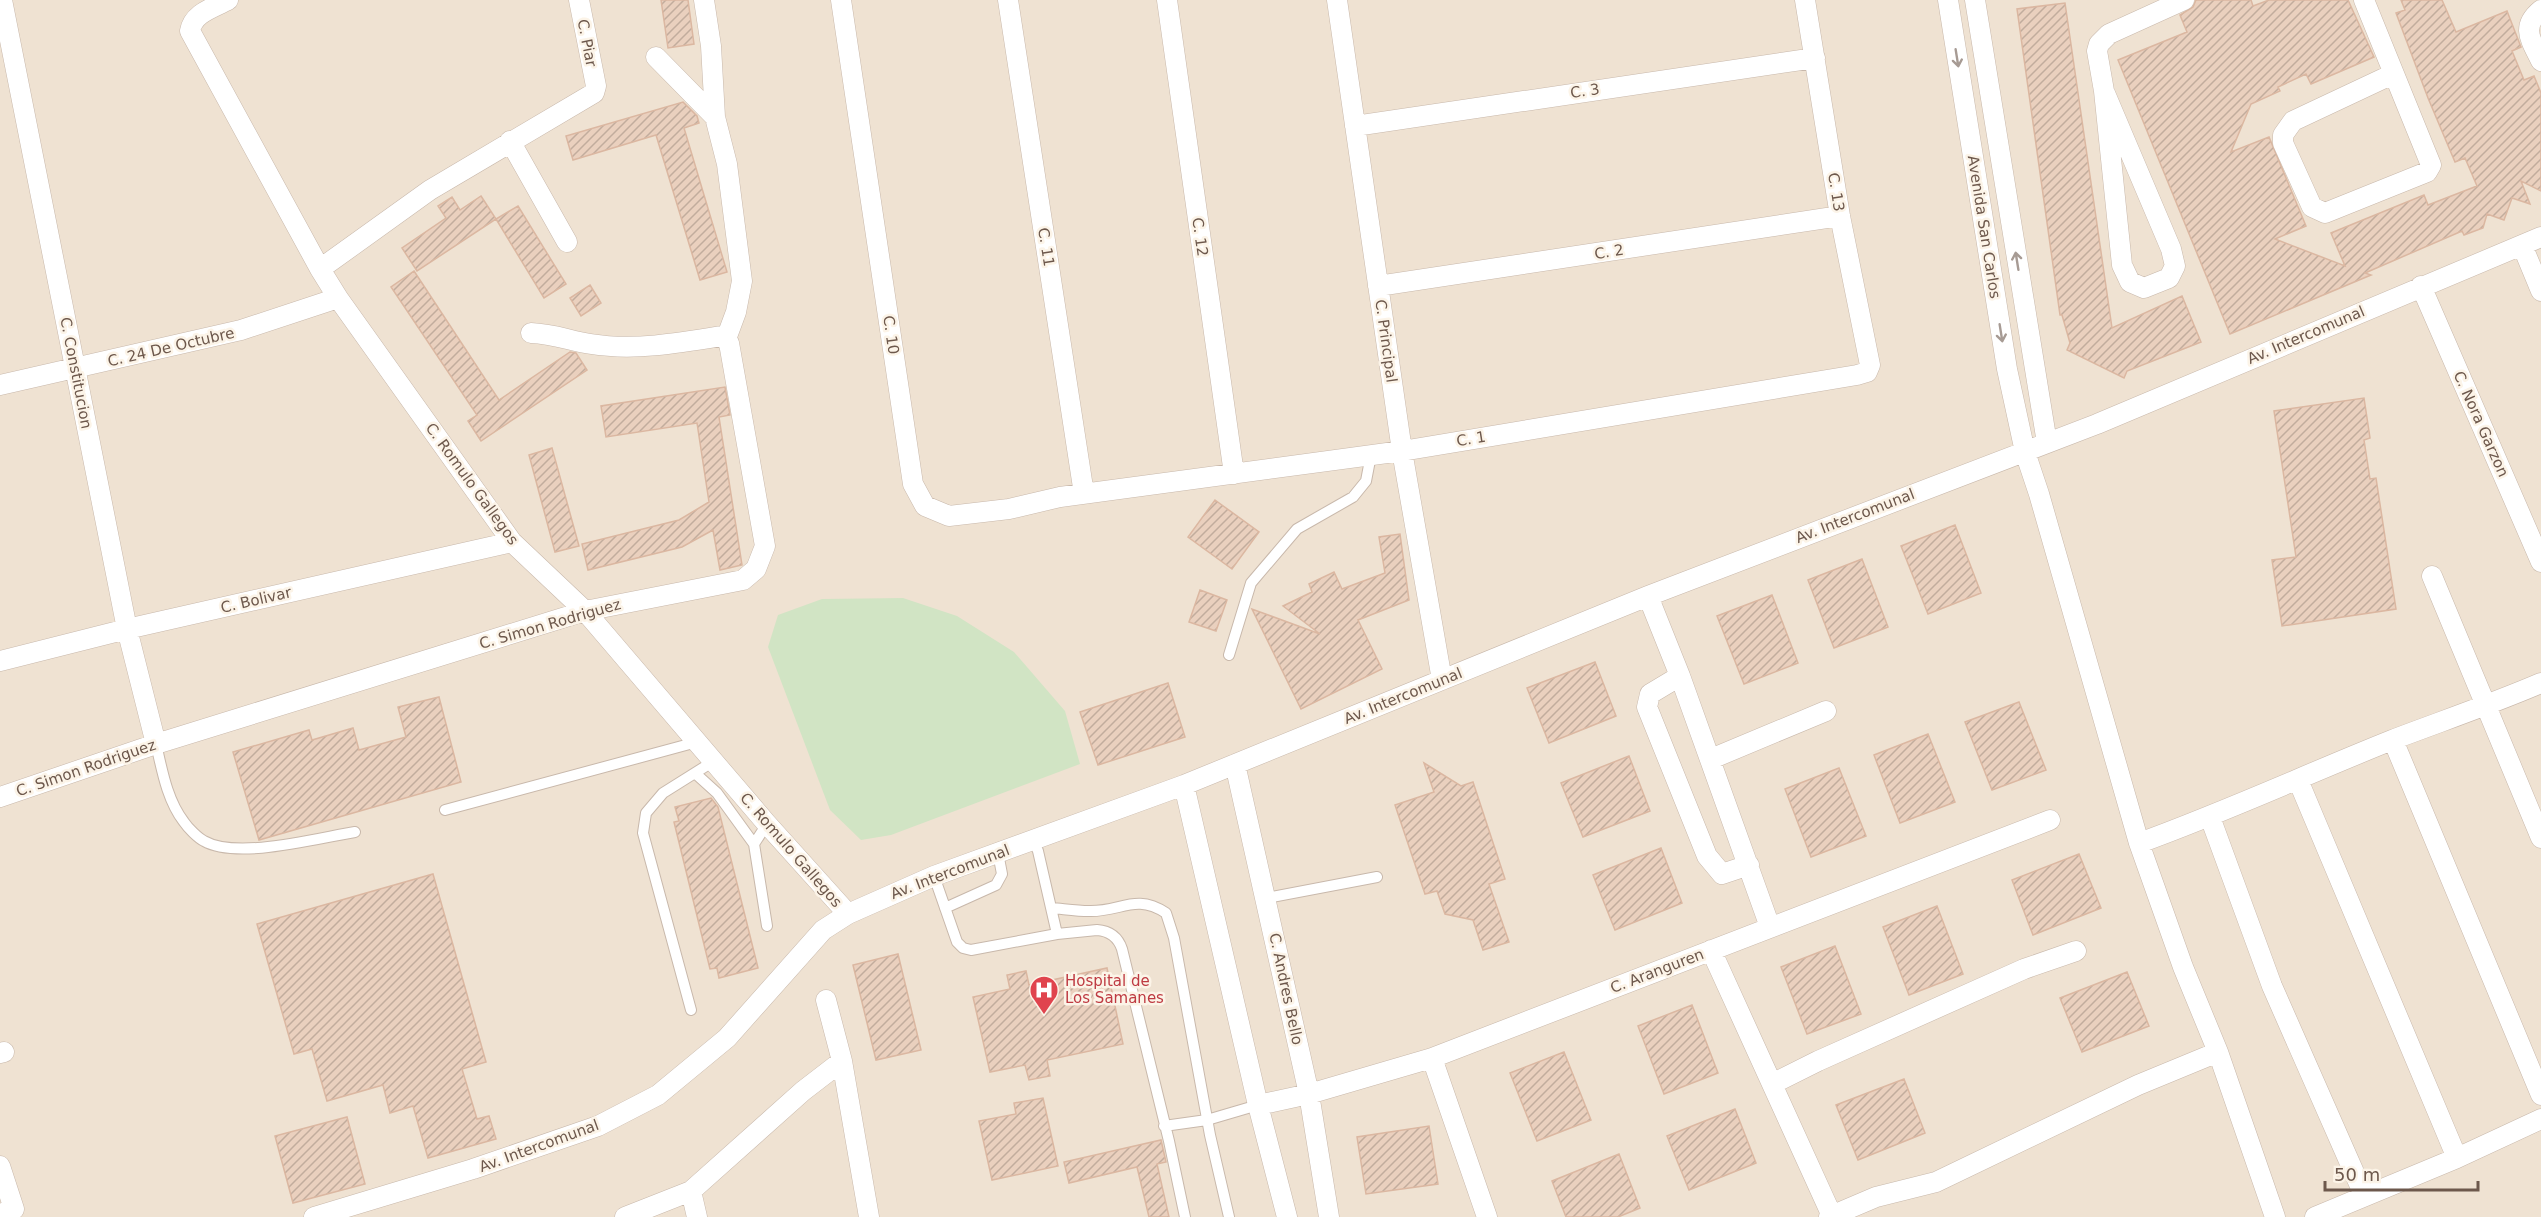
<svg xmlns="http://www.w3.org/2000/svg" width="2541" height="1217" viewBox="0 0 2541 1217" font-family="'DejaVu Sans',sans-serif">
  <defs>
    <pattern id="building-hatch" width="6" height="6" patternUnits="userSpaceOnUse" patternTransform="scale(1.5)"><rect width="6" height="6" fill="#ead0be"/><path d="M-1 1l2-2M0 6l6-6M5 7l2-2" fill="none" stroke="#c2ac9d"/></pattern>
  </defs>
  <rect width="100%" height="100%" fill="#f9f0e3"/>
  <!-- residential -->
  <path fill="#efe2d2" d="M0 0H2541V1217H0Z"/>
  <!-- pitch -->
  <path fill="#d1e4c4" d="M903 598 957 616 1014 652 1065 711 1080 764 891 835 861 840 830 810 768 647 778 615 822 599Z"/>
  <!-- building -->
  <path fill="url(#building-hatch)" stroke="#dbb7a1" stroke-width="1.5" d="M661 0H688L694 44 668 48Z
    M2196 0H2251L2253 6 2269 0H2348L2374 57 2311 84 2306 74 2278 87 2280 91 2251 104 2231 152 2269 137 2306 226 2275 239 2345 266 2331 233 2424 195 2428 205 2477 186 2465 158 2455 162 2428 98 2396 13 2405 10 2401 0H2442L2456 32 2507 11 2521 47 2512 51 2524 80 2534 76 2541 93V191L2521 181 2530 204 2512 198 2504 220 2487 214 2483 228 2464 235 2462 231 2365 273 2371 275 2230 334 2118 60 2187 32 2180 15 2193 7Z
    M2065 3 2112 328 2182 296 2201 342 2127 371 2124 378 2067 350 2070 343 2062 315H2060L2017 9Z
    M683 102 697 116 699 123 684 128 727 272 700 280 656 135 573 160 566 136Z
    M481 196 496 219 417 271 402 248 446 218 438 206 452 197 460 210Z
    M518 206 566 284 544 298 496 219Z
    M414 271 499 400 570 352 576 353 587 370 481 441 468 421 477 415 391 287Z
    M590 285 601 303 581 316 570 298Z
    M725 387 730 415 719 417 742 565 720 570 713 530 682 547 588 570 582 544 679 520 709 502 697 423 606 437 601 406Z
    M2364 398 2370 438 2364 440 2370 479 2376 478 2396 609 2282 626 2272 560 2296 557 2274 411Z
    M552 448 579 546 555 552 529 455Z
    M1215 500 1259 532 1232 569 1188 537Z
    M1955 525 1981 593 1928 614 1901 546Z
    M1400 534 1409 600 1358 620 1382 669 1301 709 1252 609 1320 634 1283 606 1312 592 1309 584 1334 572 1342 589 1385 573 1379 537Z
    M1862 559 1888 627 1834 648 1808 580Z
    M1200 590 1227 600 1216 631 1189 622Z
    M1772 595 1798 663 1744 684 1717 616Z
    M1595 662 1616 716 1549 743 1527 688Z
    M1168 683 1185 737 1098 765 1080 712Z
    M439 697 461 782 259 840 233 752 309 730 312 740 353 728 359 750 406 737 398 707Z
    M2019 702 2046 770 1992 790 1965 722Z
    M1928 734 1955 802 1900 823 1874 755Z
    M1629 756 1650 811 1583 837 1561 783Z
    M1424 763 1461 786 1473 782 1505 879 1489 884 1509 942 1483 950 1473 920 1445 914 1437 891 1425 894 1395 805 1434 792Z
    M1839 768 1866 836 1811 857 1785 789Z
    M711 798 718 807 758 968 719 978 717 968 710 969 674 822 679 821 675 807Z
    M1661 848 1682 903 1615 930 1593 875Z
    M2079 854 2101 908 2033 935 2012 880Z
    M433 874 486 1062 462 1069 477 1119 489 1116 496 1139 428 1158 413 1106 390 1113 383 1085 327 1101 312 1049 294 1054 257 924Z
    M1937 906 1963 974 1909 995 1883 927Z
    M1835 946 1861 1014 1807 1034 1781 967Z
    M898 954 921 1050 876 1060 853 965Z
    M1107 968 1123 1044 1047 1060 1050 1076 1029 1080 1025 1065 990 1072 973 997 1010 989 1007 975 1026 971 1029 985Z
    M2127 972 2149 1026 2082 1052 2060 998Z
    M1692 1005 1718 1073 1664 1094 1638 1026Z
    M1564 1052 1591 1120 1537 1141 1510 1073Z
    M1904 1079 1925 1133 1858 1160 1836 1105Z
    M1043 1098 1058 1166 992 1180 979 1121 1016 1114 1014 1103Z
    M1735 1109 1756 1163 1689 1190 1667 1136Z
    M347 1117 365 1184 293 1203 275 1136Z
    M1429 1126 1438 1184 1366 1194 1357 1137Z
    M1161 1140 1166 1162 1157 1164 1169 1217H1149L1137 1167 1069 1183 1064 1162Z
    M1619 1154 1640 1208 1618 1217H1566L1552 1181Z"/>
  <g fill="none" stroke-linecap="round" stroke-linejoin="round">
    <!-- service casing -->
    <g stroke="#c8b8ab" stroke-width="12">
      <path id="service" d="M1229 655 1251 583 1297 529 1353 497 1366 481 1371 455
        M156 744C162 770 167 800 184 822 188 828 198 838 204 841 237 860 318 838 355 832
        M696 774 717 793 754 844 767 824
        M445 810 697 742
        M1033 840 1038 851 1057 934
        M754 844 767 926
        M934 876 957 942 963 948 971 950 1057 934 1097 930C1110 931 1118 937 1122 949L1169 1141 1185 1217
        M1267 898 1377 877
        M945 908 996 885 1002 874 998 853
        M1052 908C1064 909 1077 911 1089 911 1121 912 1135 893 1166 913L1174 938 1210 1135 1229 1217
        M691 1010 643 833 646 813 663 793 714 761
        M1164 1126 1207 1120 1258 1105"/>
    </g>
    <!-- minor casing -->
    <g stroke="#c8b8ab" stroke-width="21">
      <path id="minor" d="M2 0 127 629 156 744
        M228 0C213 8 193 13 190 31L320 269 338 298 512 542 585 611 767 824 848 914
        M704 0 711 46 715 117
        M841 0 913 484 925 506 949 516 1009 509 1060 497 1402 451 1857 375 1867 372 1870 365 1840 216 1805 0
        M1008 0 1084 494
        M1167 0 1234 474
        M1337 0 1402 451 1442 680
        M1948 0 2007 369 2025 452 2039 494 2139 843 2183 967 2218 1052 2275 1217
        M1975 0 2047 443
        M2364 0 2431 165 2427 172 2325 213 2312 207 2283 143V135L2293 121 2393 74
        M2541 10C2520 27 2531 40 2541 61
        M656 57 715 117 727 164 742 281 736 312 726 339
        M2104 91 2171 249 2175 266 2169 278 2144 288 2130 282 2122 265 2104 91 2097 51 2099 44 2109 34 2184 0
        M1355 126 1815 58
        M510 141 567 242
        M2522 245 2541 291
        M320 269 430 190 594 93 596 86 579 0
        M1378 286 1840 216
        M2421 286 2541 562
        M0 385 241 330 338 298
        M2432 576 2541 838
        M1648 596 1680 676 1770 927
        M0 661 127 629 512 542
        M1680 676 1650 694 1647 707 1707 856 1722 874 1749 865
        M2393 740 2541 1095
        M1711 759 1826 711
        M1235 764 1309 1094 1329 1217
        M2298 780 2457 1158
        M1184 785 1258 1105 1287 1217
        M0 797 156 744 585 611 743 580 756 569 765 546 729 343 722 336C680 343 634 351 591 344 570 341 555 334 531 333
        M2210 817 2272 986 2364 1195
        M2139 843C2225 812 2307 774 2392 740 2442 721 2492 704 2541 683
        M1711 950 1832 1216
        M826 1000 842 1061 869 1217
        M0 1053 4 1052
        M1432 1058 1487 1217
        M1772 1084 1818 1061 2024 969 2076 951
        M1258 1105 1309 1094 1432 1058 2050 820
        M0 1166 14 1209 0 1214
        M691 1191 697 1217
        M314 1217 473 1169 598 1126 658 1095 727 1038 823 930 848 914 934 876 1184 785 1648 596 2097 424 2541 237
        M625 1217 691 1191 803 1091 842 1061
        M1829 1217 1876 1197 1936 1182 2138 1085 2218 1052
        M2315 1217 2457 1158 2541 1119"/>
    </g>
    <!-- service -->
    <use href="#service" stroke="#fff" stroke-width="10"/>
    <!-- minor -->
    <use href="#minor" stroke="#fff" stroke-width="20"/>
  </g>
  <!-- one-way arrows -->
  <defs><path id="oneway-shaft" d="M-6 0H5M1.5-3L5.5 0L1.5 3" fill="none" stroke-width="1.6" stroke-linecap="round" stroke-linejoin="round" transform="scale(1.5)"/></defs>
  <g stroke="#a79b94">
    <use href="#oneway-shaft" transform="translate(1957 58) rotate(81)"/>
    <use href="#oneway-shaft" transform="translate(2017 261) rotate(-99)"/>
    <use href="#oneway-shaft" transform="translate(2001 333) rotate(81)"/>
  </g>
  <!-- icons -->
  <defs>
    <g id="hospital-pin" transform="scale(1.5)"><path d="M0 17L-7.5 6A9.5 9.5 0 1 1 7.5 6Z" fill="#e0444e" stroke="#fcf4e8"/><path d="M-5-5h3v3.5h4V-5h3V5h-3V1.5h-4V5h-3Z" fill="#fff"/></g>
  </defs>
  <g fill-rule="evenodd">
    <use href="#hospital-pin" x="1044" y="990"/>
  </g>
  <g text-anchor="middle" stroke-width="5" stroke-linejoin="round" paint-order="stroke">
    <!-- street labels -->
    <g font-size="15" fill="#6d584c" stroke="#fcf4e8">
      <text transform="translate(587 43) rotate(79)" y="5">C. Piar</text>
      <text transform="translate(1585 91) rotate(-8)" y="5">C. 3</text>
      <text transform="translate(1836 192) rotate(81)" y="5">C. 13</text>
      <text transform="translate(1984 227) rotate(81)" y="5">Avenida San Carlos</text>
      <text transform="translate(1200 237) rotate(82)" y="5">C. 12</text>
      <text transform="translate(1046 247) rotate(81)" y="5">C. 11</text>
      <text transform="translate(1609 252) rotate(-9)" y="5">C. 2</text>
      <text transform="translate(891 335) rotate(82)" y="5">C. 10</text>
      <text transform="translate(2306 335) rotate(-23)" y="5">Av. Intercomunal</text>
      <text transform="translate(1386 341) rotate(82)" y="5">C. Principal</text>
      <text transform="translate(171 347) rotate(-13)" y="5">C. 24 De Octubre</text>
      <text transform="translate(76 373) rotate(79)" y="5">C. Constitucion</text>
      <text transform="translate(2481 424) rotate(66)" y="5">C. Nora Garzon</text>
      <text transform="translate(1471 439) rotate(-9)" y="5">C. 1</text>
      <text transform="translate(472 484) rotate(54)" y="5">C. Romulo Gallegos</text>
      <text transform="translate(1855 516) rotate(-21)" y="5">Av. Intercomunal</text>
      <text transform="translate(256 600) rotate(-13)" y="5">C. Bolivar</text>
      <text transform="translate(550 624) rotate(-16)" y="5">C. Simon Rodriguez</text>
      <text transform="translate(1403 696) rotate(-22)" y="5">Av. Intercomunal</text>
      <text transform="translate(86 768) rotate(-19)" y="5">C. Simon Rodriguez</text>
      <text transform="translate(791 850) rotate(49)" y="5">C. Romulo Gallegos</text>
      <text transform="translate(950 872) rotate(-21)" y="5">Av. Intercomunal</text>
      <text transform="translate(1657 971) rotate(-21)" y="5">C. Aranguren</text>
      <text transform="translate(1286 989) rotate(78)" y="5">C. Andres Bello</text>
      <text transform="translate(539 1146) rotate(-20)" y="5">Av. Intercomunal</text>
    </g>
    <!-- health labels -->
    <g font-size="15" fill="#be3a42" stroke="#fcf4e8" text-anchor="start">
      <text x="1065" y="986">Hospital de<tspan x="1065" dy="17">Los Samanes</tspan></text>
    </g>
  </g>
  <!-- scale -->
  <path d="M2325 1181v9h153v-9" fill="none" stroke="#6d584c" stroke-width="3"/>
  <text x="2334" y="1181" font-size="18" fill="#6d584c" stroke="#fcf4e8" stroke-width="4.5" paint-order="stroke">50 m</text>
</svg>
